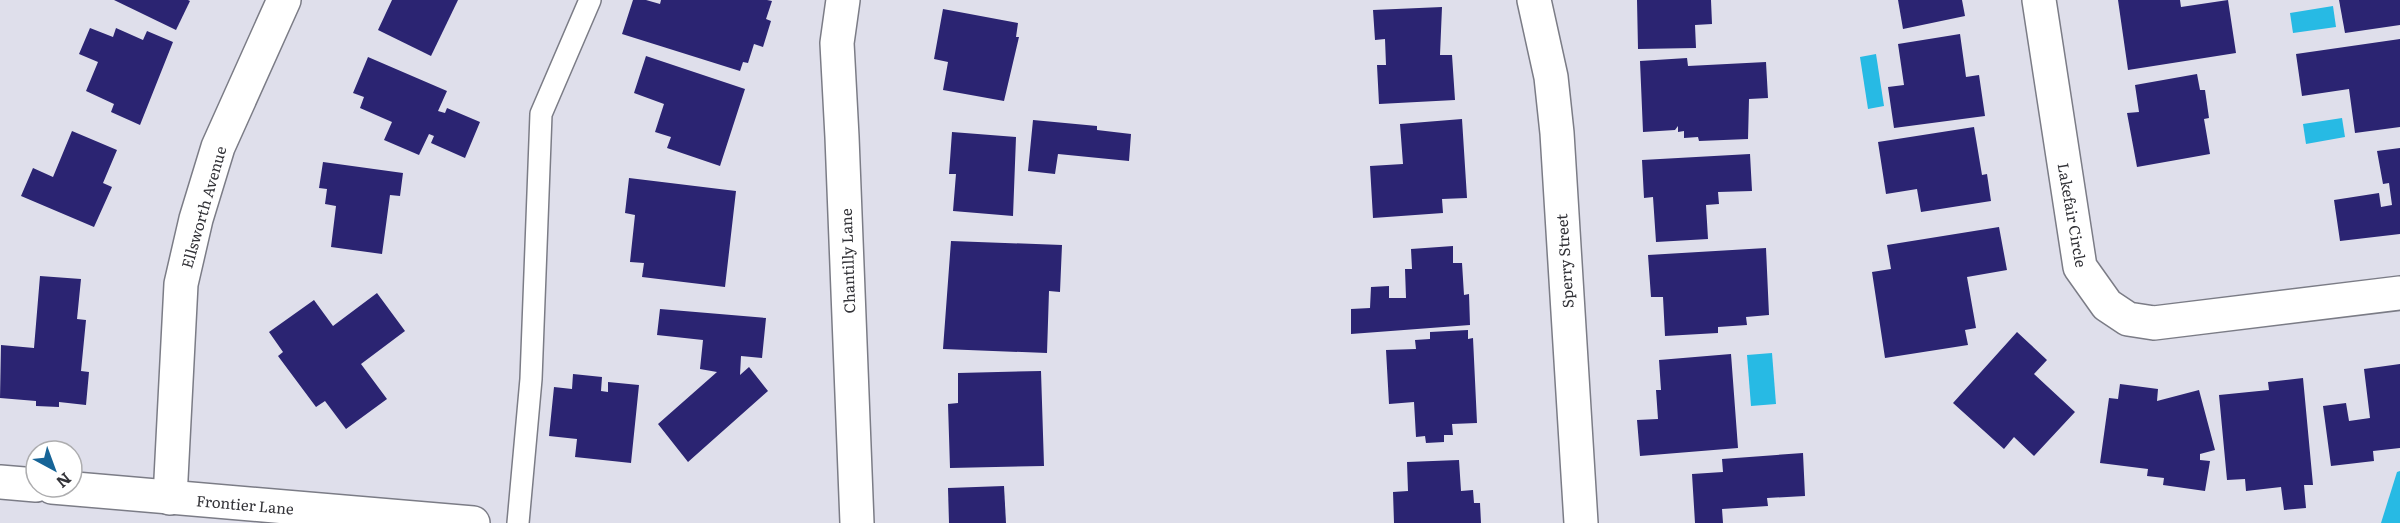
<svg xmlns="http://www.w3.org/2000/svg" width="2400" height="523" font-family="Literata,serif">
	<style>
		.water { fill: #27bae4 }
		.building { fill: #2b2472 }
		.lines { fill: none; stroke-linecap: round; stroke-linejoin: round }
		.lane-casing { stroke: #7b7c86; stroke-width: 24 }
		.street-casing { stroke: #7b7c86; stroke-width: 36 }
		.lane { stroke: #fff; stroke-width: 21 }
		.street { stroke: #fff; stroke-width: 33 }
		.labels { text-anchor: middle; dominant-baseline: central; stroke-width: 6; stroke-linejoin: round; paint-order: stroke }
		.street-label { font-size: 15px; fill: #333338; stroke: #fff }
	</style>
	<rect width="100%" height="100%" fill="#dfdfeb"/>
	<g class="water">
		<path d="M2333 6 2336 27 2293 33 2290 13Z"/>
		<path d="M1876 54 1884 106 1868 109 1860 57Z"/>
		<path d="M2342 118 2345 137 2306 144 2303 124Z"/>
		<path d="M1772 353 1776 404 1751 406 1747 355Z"/>
		<path d="M2400 471V523H2381L2397 472Z"/>
	</g>
	<g class="building">
		<path d="M114 0H188L190 1 176 30Z"/>
		<path d="M392 0H458L431 56 378 30Z"/>
		<path d="M633 0H646L660 4 661 0H767L772 1 766 19 771 21 763 47 754 44 748 63 743 62 740 71 622 34Z"/>
		<path d="M1637 0H1711L1712 24 1695 25 1696 48 1638 49Z"/>
		<path d="M1898 0H1962L1965 16 1903 29Z"/>
		<path d="M2118 0H2180L2181 7 2228 0 2236 53 2128 70Z"/>
		<path d="M2339 0H2400V25L2345 33Z"/>
		<path d="M1442 7 1440 55H1452L1455 100 1379 104 1377 65H1386L1385 39 1375 40 1373 10Z"/>
		<path d="M943 9 1018 23 1016 37H1019L1004 101 943 90 948 62 934 59Z"/>
		<path d="M90 28 113 37 116 28 143 40 147 31 173 42 140 125 111 112 114 104 86 91 98 62 79 54Z"/>
		<path d="M1960 34 1966 77 1979 75 1985 116 1894 128 1888 87 1904 85 1898 44Z"/>
		<path d="M2400 39V127L2355 133 2349 89 2302 96 2296 54Z"/>
		<path d="M646 56 745 89 720 166 667 148 671 137 655 132 664 104 634 93Z"/>
		<path d="M368 57 447 91 438 111 445 113 447 108 480 122 465 158 431 143 434 136 429 134 419 155 384 140 392 122 360 108 364 97 353 93Z"/>
		<path d="M1687 58 1688 66 1766 62 1768 98 1749 99 1748 139 1699 141 1698 137 1684 138V131L1678 132V126L1675 130 1643 132 1640 61Z"/>
		<path d="M2197 74 2200 90H2205L2209 118 2204 119 2210 154 2137 167 2127 113 2139 112 2135 85Z"/>
		<path d="M1462 119 1467 198 1442 199 1443 213 1373 218 1370 166 1403 164 1400 124Z"/>
		<path d="M1033 120 1097 126V130L1131 134 1129 161 1058 154 1055 174 1028 171Z"/>
		<path d="M1974 127 1982 175 1987 174 1991 201 1921 212 1917 189 1886 194 1878 142Z"/>
		<path d="M72 131 117 150 103 183 112 187 94 227 21 196 33 168 53 177Z"/>
		<path d="M952 132 1016 137 1013 216 953 211 956 174H949Z"/>
		<path d="M2400 148V234L2340 241 2334 200 2379 193 2381 207 2392 205 2389 183 2383 184 2377 151Z"/>
		<path d="M1750 154 1752 191 1718 192 1719 204 1706 205 1708 239 1656 242 1653 197 1644 198 1642 160Z"/>
		<path d="M323 162 403 173 400 196 390 195 382 254 331 247 336 206 325 204 327 189 319 188Z"/>
		<path d="M629 178 736 191 725 287 642 277 644 263 630 262 635 215 625 213Z"/>
		<path d="M1999 227 2007 270 1967 277 1976 328 1965 330 1968 345 1885 358 1872 272 1891 269 1887 245Z"/>
		<path d="M951 241 1062 245 1060 292 1049 291 1047 353 943 349Z"/>
		<path d="M1453 246V263H1462L1464 295 1469 294 1470 325 1351 334V309L1370 308 1371 287 1389 286V298H1406L1405 269H1412L1411 249Z"/>
		<path d="M1766 248 1769 315 1746 317 1747 325 1718 327V333L1665 336 1663 297H1651L1648 255Z"/>
		<path d="M40 276 81 279 77 319 86 320 81 371 89 372 86 405 59 402V407L36 406V401L0 398 1 345 34 348Z"/>
		<path d="M377 293 405 331 361 364 387 399 346 429 325 401 316 407 278 356 283 352 269 332 314 300 333 326Z"/>
		<path d="M660 309 766 318 762 358 741 356 740 375 749 367 768 391 688 462 658 424 717 372 700 369 703 340 657 335Z"/>
		<path d="M1468 330V339L1473 338 1477 423 1452 424 1453 435H1444V442L1426 443 1425 436 1416 437 1414 402 1389 404 1386 350 1416 349 1415 340 1430 339V332Z"/>
		<path d="M2017 332 2047 360 2034 374 2075 412 2034 456 2014 437 2004 449 1953 403Z"/>
		<path d="M1731 354 1738 448 1640 456 1637 420 1658 419 1656 390H1661L1659 360Z"/>
		<path d="M2400 364V448L2373 451 2374 461 2331 466 2323 406 2346 403 2349 421 2370 418 2364 369Z"/>
		<path d="M1041 371 1044 466 950 468 948 404 958 403V373Z"/>
		<path d="M573 374 602 377 601 391 608 392V382L639 385 631 463 575 457 577 439 549 436 554 387 572 389Z"/>
		<path d="M2303 378 2313 485H2304L2306 508 2284 510 2281 487 2246 491 2245 479 2227 480 2219 395 2269 390 2268 382Z"/>
		<path d="M2120 384 2158 389 2157 401 2199 390 2215 450 2200 454V460L2210 461 2205 491 2163 485 2164 478 2147 476 2148 469 2100 463 2109 398 2118 399Z"/>
		<path d="M1803 453 1805 496 1767 498 1768 506 1722 509 1723 523H1695L1692 474 1723 472 1722 459Z"/>
		<path d="M1459 460 1461 491 1473 490 1474 503H1480L1481 523H1394L1393 492 1408 491 1407 462Z"/>
		<path d="M1004 486 1006 523H949L948 488Z"/>
	</g>
	<g class="lines">
		<defs>
			<path id="lane" d="M518 523 531 379 541 114 590 0"/>
			<g id="street">
				<path d="M843 0 837 43 842 137 857 523"/>
				<path d="M1534 0 1551 77 1557 133 1581 523"/>
				<path d="M2039 0 2080 267 2107 305 2128 319 2154 323 2400 293"/>
				<path d="M0 482 36 485"/>
				<path d="M52 487 473 523"/>
				<path d="M170 498 181 284 196 219 218 147 284 0"/>
			</g>
		</defs>
		<use href="#lane" class="lane-casing"/>
		<use href="#street" class="street-casing"/>
		<use href="#lane" class="lane"/>
		<use href="#street" class="street"/>
	</g>
	<g class="labels">
		<g class="street-label">
			<text transform="translate(203 207) rotate(-74)">Ellsworth Avenue</text>
			<text transform="translate(2073 215) rotate(80)">Lakefair Circle</text>
			<text transform="translate(847 261) rotate(-92)">Chantilly Lane</text>
			<text transform="translate(1564 261) rotate(-94)">Sperry Street</text>
			<text transform="translate(245 504) rotate(5)">Frontier Lane</text>
		</g>
	</g>
	<g transform="translate(54 469) rotate(139)"><circle r="28" fill="#ffffff" stroke="#adadaf" stroke-width="1.5"/>
	<path d="M0-4.5L10 22L0 15L-10 22Z" fill="#166497"/>
	<text y="-9" font-size="16" font-weight="bold" text-anchor="middle" fill="#333338">N</text>
	</g>
</svg>
